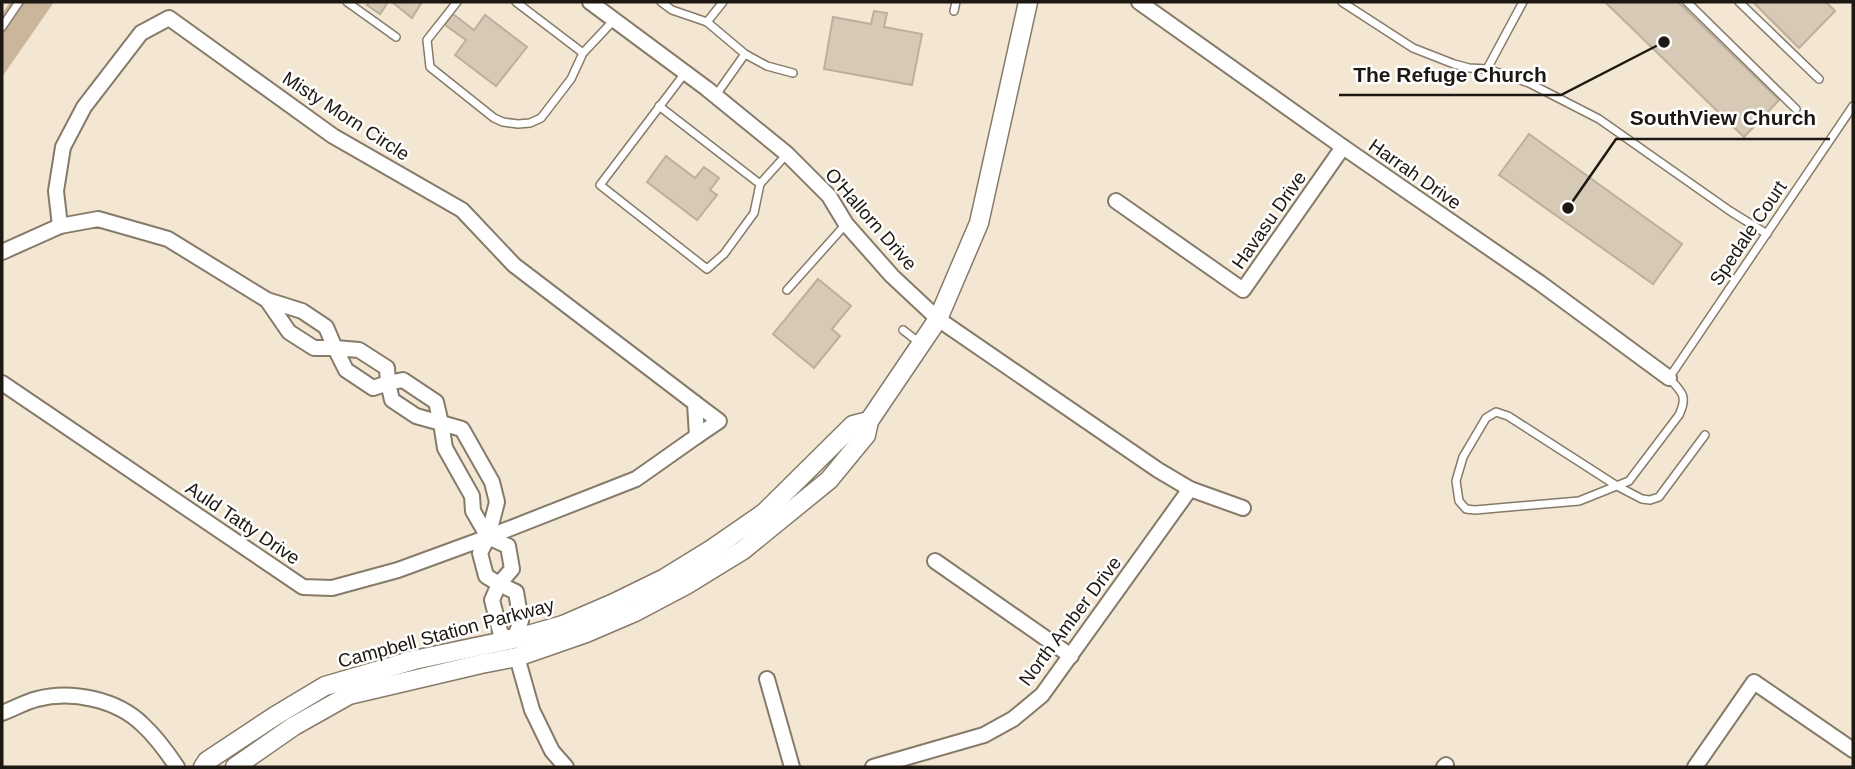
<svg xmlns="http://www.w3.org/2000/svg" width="1855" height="769" font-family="Arial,sans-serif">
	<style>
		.green { fill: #cab69a }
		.building { fill: #d6cab7; stroke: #bcaf9d; stroke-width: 2 }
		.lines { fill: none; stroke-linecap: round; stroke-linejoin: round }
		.service-casing { stroke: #867a69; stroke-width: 10 }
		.minor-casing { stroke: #867a69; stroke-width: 18 }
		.tertiary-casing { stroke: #867a69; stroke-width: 21 }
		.service { stroke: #fff; stroke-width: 7 }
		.minor { stroke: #fff; stroke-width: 14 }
		.tertiary { stroke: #fff; stroke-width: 18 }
		.labels { text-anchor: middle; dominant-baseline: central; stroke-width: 5; stroke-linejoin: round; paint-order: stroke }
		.street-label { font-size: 19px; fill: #1d1811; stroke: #fff }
		.leader { fill: none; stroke: #1d1811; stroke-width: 2.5 }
		.callout-dot { fill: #1d1811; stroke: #fff; stroke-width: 2.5 }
		.callout-label { font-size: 21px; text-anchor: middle; font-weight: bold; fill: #1d1811; stroke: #fff; stroke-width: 5; stroke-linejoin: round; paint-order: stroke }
	</style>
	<rect width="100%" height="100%" fill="#f3e6d3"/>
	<path class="green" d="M10 2H54L2 77V14Z"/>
	<g class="building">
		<path d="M369 2H388L380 14 367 5Z"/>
		<path d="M392 2H422L412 18Z"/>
		<path d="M1605 2H1678L1779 100 1744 137Z"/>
		<path d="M1753 2H1826L1835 11 1799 48Z"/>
		<path d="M874 11 887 13 884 27 922 34 912 85 824 69 833 17 871 24Z"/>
		<path d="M453 14 474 30 485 15 527 47 496 86 455 55 466 40 445 25Z"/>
		<path d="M1529 134 1682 244 1653 284 1499 175Z"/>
		<path d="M666 156 695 178 704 167 719 178 710 190 717 195 697 220 647 182Z"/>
		<path d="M818 279 851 306 832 329 840 336 814 368 773 334Z"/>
	</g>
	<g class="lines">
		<defs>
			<g id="service">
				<path d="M347 2 396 37"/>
				<path d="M457 2 427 40 430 67 494 118 503 122 518 124 530 123 541 118 571 79 583 53 614 20"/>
				<path d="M516 2 583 53"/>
				<path d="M661 2 672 10 707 22 745 54"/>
				<path d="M1342 2 1413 48 1454 64 1469 68 1487 69 1529 83 1599 119 1730 211 1767 234"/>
				<path d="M1687 2 1796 109"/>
				<path d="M1739 2 1819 79"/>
				<path d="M954 11 956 2"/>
				<path d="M707 22 723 2"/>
				<path d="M2 27 19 2"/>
				<path d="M1487 69 1523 2"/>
				<path d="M685 73 600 185 707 269 724 254 754 213 760 184 787 154"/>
				<path d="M716 95 745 54 767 66 793 73"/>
				<path d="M659 106 760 184"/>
				<path d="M787 290 846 224"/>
				<path d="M903 330 921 344"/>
				<path d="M1705 435 1659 497 1650 500 1642 499 1617 486 1508 416 1496 412 1486 418 1463 457 1456 481 1459 501 1466 509 1475 510 1579 501 1629 481 1679 415C1688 396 1682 392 1669 378L1853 106"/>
			</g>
			<g id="minor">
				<path d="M590 2 706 88 787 154 829 196 846 224 892 276 938 319 1158 470 1190 489 1243 508"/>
				<path d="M1139 2 1343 147 1540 283 1669 378"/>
				<path d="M1116 201 1243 290 1343 147"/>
				<path d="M2 252 60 226 98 219 168 239 267 300 302 311 326 327 335 348 359 350 387 368 388 383 403 380 436 402 441 423 462 429 492 482 497 502 488 537 508 546 512 569 499 584 516 592 521 621 514 639 501 635 492 600 499 584 486 576 480 553 488 537 473 511 472 496 445 448 441 423 416 416 392 400 388 383 373 388 346 370 335 348H314L289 332 267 300"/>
				<path d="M2 383 303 587 332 588 398 570 488 537 636 479 697 436 695 403 514 265 462 210 333 136 169 18 141 33 84 107 63 147 56 191 60 226"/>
				<path d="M695 403 719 421 697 436"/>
				<path d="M935 561 1071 656"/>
				<path d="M517 657 532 710 552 751 566 767"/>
				<path d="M767 679 792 767"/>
				<path d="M2 713C13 709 25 702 37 699 71 690 117 699 143 725 156 737 167 752 177 767"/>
				<path d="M873 767 984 735 1013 719 1042 695 1190 489"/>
				<path d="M1444 767 1446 765"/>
				<path d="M1695 767 1754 682 1853 750"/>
			</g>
			<g id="tertiary">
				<path d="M203 767 207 761 275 716 325 686 414 660 514 639 563 625 614 603 665 578 712 549 764 513 853 425 869 421"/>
				<path d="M235 767 294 726 349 695 481 664 517 657 586 633 635 612 686 585 743 550 829 480 866 435 869 421 938 319 979 223 1028 2"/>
			</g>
		</defs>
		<use href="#service" class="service-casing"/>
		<use href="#minor" class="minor-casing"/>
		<use href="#tertiary" class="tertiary-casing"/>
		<use href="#service" class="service"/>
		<use href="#minor" class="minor"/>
		<use href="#tertiary" class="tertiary"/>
	</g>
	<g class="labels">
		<g class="street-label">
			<text transform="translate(346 116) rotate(33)">Misty Morn Circle</text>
			<text transform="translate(1415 174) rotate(35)">Harrah Drive</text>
			<text transform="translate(871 219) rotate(49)">O'Hallorn Drive</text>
			<text transform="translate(1269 220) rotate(-55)">Havasu Drive</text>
			<text transform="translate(1748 233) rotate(-56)">Spedale Court</text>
			<text transform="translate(243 523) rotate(34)">Auld Tatty Drive</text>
			<text transform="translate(1070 621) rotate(-53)">North Amber Drive</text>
			<text transform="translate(446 633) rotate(-15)">Campbell Station Parkway</text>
		</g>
	</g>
	<path class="leader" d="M1664 42L1561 95H1339M1568 208L1616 139H1830"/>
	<g class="callout-dot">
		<circle cx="1664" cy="42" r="7"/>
		<circle cx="1568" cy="208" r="7"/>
	</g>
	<g class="callout-label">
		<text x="1450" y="82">The Refuge Church</text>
		<text x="1723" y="125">SouthView Church</text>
	</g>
	<rect width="1855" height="769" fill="none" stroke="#1d1811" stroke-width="7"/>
</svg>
